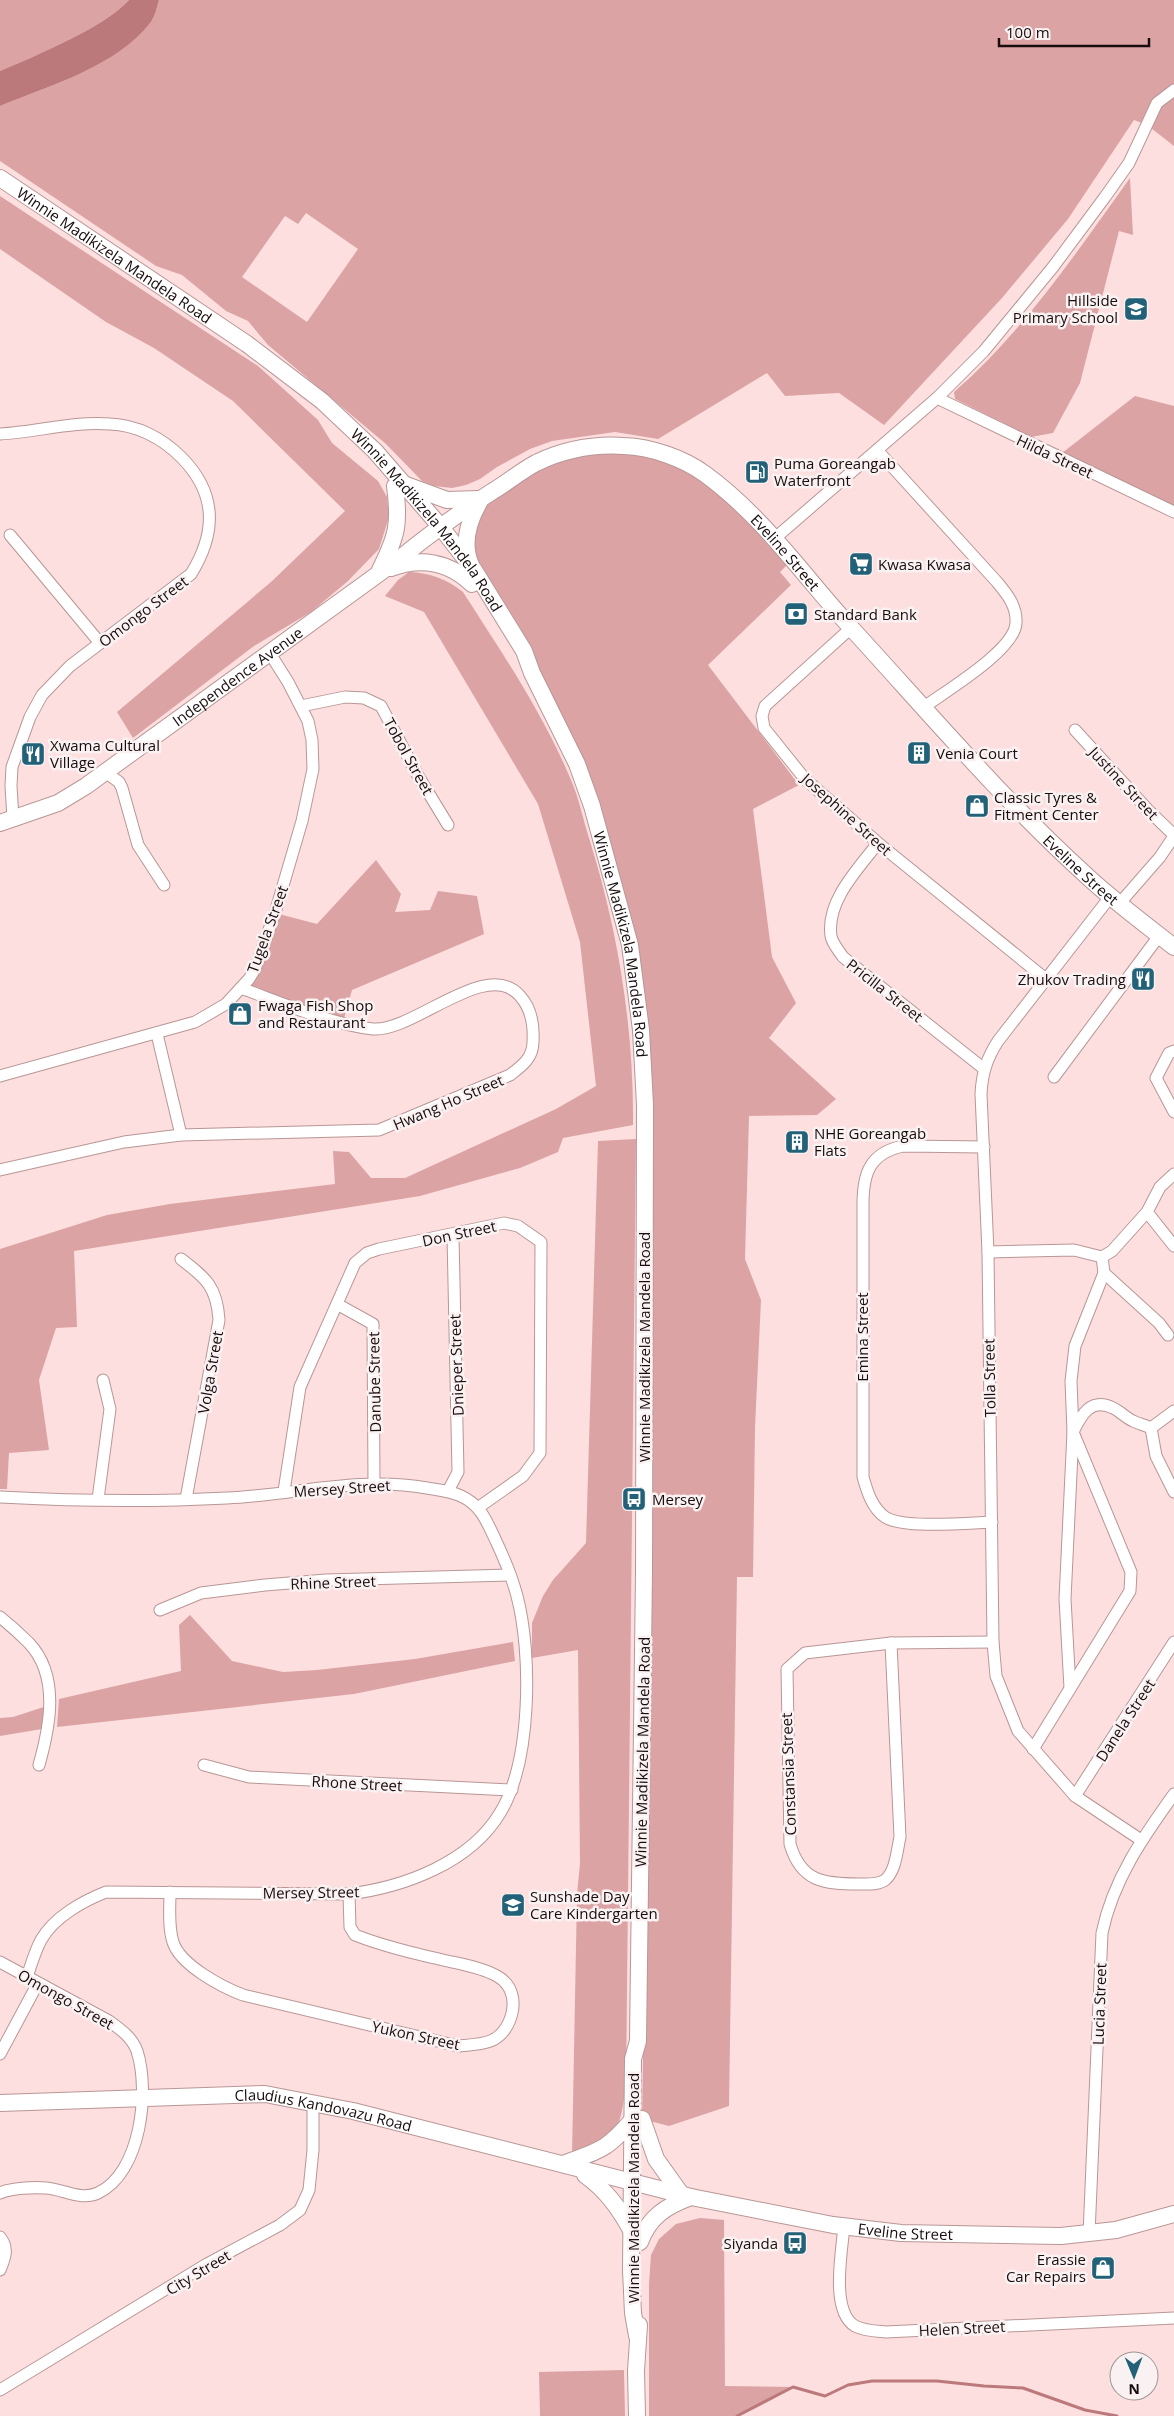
<svg xmlns="http://www.w3.org/2000/svg" width="1174" height="2416" font-family="'Open Sans',sans-serif">
	<style>
		.green { fill: #dca3a5; fill-rule: evenodd }
		.water { fill: #bc797b }
		.lines { fill: none; stroke-linecap: round; stroke-linejoin: round }
		.stream { stroke: #bc797b; stroke-width: 3 }
		.street-casing { stroke: #b99696; stroke-width: 13 }
		.secondary-casing { stroke: #b99696; stroke-width: 18 }
		.street { stroke: #fff; stroke-width: 11 }
		.secondary { stroke: #fff; stroke-width: 16 }
		.labels { text-anchor: middle; dominant-baseline: central; stroke-width: 5; stroke-linejoin: round; paint-order: stroke }
		.street-label { font-size: 15px; fill: #180c0d; stroke: #faf2f2 }
		.poi-label { font-size: 15px; fill: #180c0d; stroke: #faf2f2; text-anchor: start }
	</style>
	<rect width="100%" height="100%" fill="#fddfdf"/>
	<g class="green">
		<path d="M0 0H129C105 27 35 56 0 71Z"/>
		<path d="M159 0H1174V146L1147 125 1134 120 1068 219 1002 298 884 425 839 393 785 396 767 373 658 439 615 432 552 441 530 449 497 467 480 479 466 485 452 488 434 486 422 481 386 444 268 345 248 321 226 311 182 275 156 266 0 161V106C51 85 116 67 151 22 155 16 157 7 159 0ZM306 213 358 249 307 322 242 277 285 216 298 224Z"/>
		<path d="M1130 178 1133 235 1119 231 1080 383 1053 433 1031 437 955 399 954 392C1024 331 1076 253 1130 178Z"/>
		<path d="M0 196 258 366 318 420 332 443 378 481 387 497 389 517 379 549 348 581 311 612 254 646 133 738 117 712 271 582 345 511 233 401 154 348 106 322 0 249Z"/>
		<path d="M1135 396 1174 406V512L1057 457Z"/>
		<path d="M626 446 702 472 792 560 780 572 791 585 708 665 799 785 753 809 772 957 796 1003 769 1038 836 1099 817 1115 749 1116 745 1259 761 1300 755 1427 753 1577H737L729 2106 669 2126 642 2119 643 2057 638 2041 641 1030 592 806 467 549 471 517 536 463Z"/>
		<path d="M409 572C430 573 447 579 463 592 502 653 543 713 571 780 579 798 583 819 589 838 618 930 634 1028 633 1125L563 1138 558 1152 520 1168 420 1196 74 1251 77 1327 56 1328 39 1380 49 1450 9 1453 7 1489H0V1249L107 1215 170 1204 335 1184 333 1151 349 1152 371 1178H405L556 1109 596 1086 580 942 538 804 424 612 385 596 398 580Z"/>
		<path d="M376 860 401 894 395 912 430 910 438 891 477 896 484 934 352 990 343 1022 241 988 275 913 317 924Z"/>
		<path d="M636 1139 626 2085C619 2136 618 2135 572 2156L577 1895 580 1863 578 1650 532 1658V1623L543 1596 553 1580 586 1543 598 1141Z"/>
		<path d="M190 1615 232 1661 283 1672 317 1670 415 1659 513 1642 515 1661 354 1694 57 1727 59 1699 181 1671 179 1625Z"/>
		<path d="M50 1705 48 1728 0 1736V1718L13 1717Z"/>
		<path d="M700 2218 724 2220 725 2386 793 2387 737 2416H649V2284L651 2255 659 2239 676 2224Z"/>
		<path d="M624 2370 625 2416H540L539 2372Z"/>
	</g>
	<path class="water" d="M129 0H159C157 7 155 16 151 22 116 67 51 85 0 106V71C35 56 105 27 129 0Z"/>
	<g class="lines">
		<path class="stream" d="M737 2416 793 2387 825 2396 848 2385 872 2381H937L984 2386 1023 2388 1085 2410 1117 2416"/>
		<defs>
			<g id="street">
				<path d="M937 398 1174 512"/>
				<path d="M0 434C36 432 74 421 110 424 137 425 162 438 181 457 217 493 217 532 191 574L70 666 42 695 30 717 12 767 11 786 13 819"/>
				<path d="M877 450 997 582C1007 594 1017 606 1016 623 1015 650 946 691 924 707"/>
				<path d="M10 535 100 643"/>
				<path d="M774 539 937 398 984 351 1053 267 1105 197 1129 163 1157 103 1174 90"/>
				<path d="M851 628 765 706 762 716 764 728 805 779 878 843 1047 980"/>
				<path d="M301 706 345 697 364 698 381 706 417 774 448 825"/>
				<path d="M1075 730 1148 810 1174 835"/>
				<path d="M105 772 119 782 122 788 138 845 164 885"/>
				<path d="M878 843C858 869 826 901 831 936 832 943 839 951 843 957L983 1068"/>
				<path d="M1110 897 998 1041C987 1058 982 1073 981 1094L988 1252 993 1642 996 1676 1018 1731 1075 1796 1141 1840"/>
				<path d="M1119 904 1160 857 1174 836"/>
				<path d="M157 1034 181 1135"/>
				<path d="M1174 1051 1169 1053 1156 1078 1174 1112"/>
				<path d="M0 1076 195 1022 226 1004 249 979 255 969 275 913 302 821 313 769 312 740 308 721 288 682 269 652"/>
				<path d="M1054 1077 1159 936"/>
				<path d="M984 1147 903 1146C870 1153 863 1173 863 1204V1477C867 1491 872 1508 885 1517 903 1529 968 1523 992 1522"/>
				<path d="M0 1170 124 1142 181 1135 379 1130 510 1075C522 1066 533 1058 533 1042 534 1026 531 1008 520 996 487 957 414 1032 373 1029 333 1025 279 1002 241 988"/>
				<path d="M1147 1212 1174 1246"/>
				<path d="M988 1252 1074 1250 1102 1257 1112 1251 1147 1212 1160 1187 1174 1174"/>
				<path d="M181 1259C206 1278 217 1287 219 1320L186 1499"/>
				<path d="M1104 1273 1159 1323 1168 1335"/>
				<path d="M337 1304 373 1324 374 1482"/>
				<path d="M1174 1411 1151 1428 1156 1456 1174 1492"/>
				<path d="M284 1491 300 1387 355 1263 367 1253 379 1249 504 1223 518 1226 541 1242 540 1453 523 1476 479 1507"/>
				<path d="M448 1491 458 1472 453 1235"/>
				<path d="M0 1497C75 1501 152 1502 227 1498 296 1495 357 1476 427 1488 439 1490 450 1491 461 1496 481 1505 487 1522 496 1541 504 1558 512 1577 517 1596 532 1653 532 1761 500 1813 470 1863 404 1887 349 1894L106 1892C83 1901 54 1917 41 1940 35 1951 31 1965 27 1977"/>
				<path d="M98 1499 110 1409 103 1380"/>
				<path d="M160 1610 201 1593 265 1585 326 1580 510 1575"/>
				<path d="M0 1617C10 1625 20 1634 29 1643 60 1676 50 1726 39 1765"/>
				<path d="M891 1643 900 1837C897 1850 896 1871 885 1880 878 1885 867 1884 859 1884 824 1884 801 1882 790 1844L787 1669 805 1653Z"/>
				<path d="M891 1643 993 1642"/>
				<path d="M1070 1688 1065 1599 1073 1432 1071 1381 1075 1346 1104 1273 1102 1257"/>
				<path d="M1033 1749 1130 1591 1131 1572 1073 1432C1081 1415 1091 1397 1113 1408 1120 1411 1126 1418 1133 1421 1139 1424 1145 1425 1151 1428"/>
				<path d="M204 1765 249 1777 512 1790"/>
				<path d="M1075 1796 1174 1642"/>
				<path d="M170 1892C170 1908 168 1927 173 1942 180 1965 222 1987 243 1995L458 2046C480 2044 499 2045 509 2022 516 2006 515 1986 497 1976 481 1967 460 1964 443 1960 413 1953 383 1946 355 1935L350 1927 349 1894"/>
				<path d="M0 1962 109 2021C120 2029 132 2037 137 2051 150 2091 141 2173 98 2193 80 2201 63 2189 46 2188 33 2187 11 2188 0 2193"/>
				<path d="M0 2054 38 1983"/>
				<path d="M844 2226C842 2251 830 2311 855 2326 865 2331 875 2331 886 2332L1174 2318"/>
				<path d="M1089 2234 1102 1933C1113 1880 1143 1837 1174 1794"/>
				<path d="M0 2237C9 2248 5 2258 0 2270"/>
				<path d="M0 2390 207 2264 280 2225 300 2210 309 2190 313 2150V2102"/>
			</g>
			<g id="secondary">
				<path id="s1" d="M0 178 247 344 322 401 375 451 440 526 474 570 524 651 532 673 577 764 592 806 630 945 641 1030 645 1105 644 1573 638 2041 633 2059 631 2270 633 2313 637 2336"/>
				<path d="M406 485 447 500 479 499"/>
				<path d="M471 565C461 543 469 520 480 501"/>
				<path d="M391 568C421 557 449 562 472 584"/>
				<path d="M380 570C397 536 400 524 395 486"/>
				<path id="s2" d="M0 823 58 803 86 786 403 556C432 532 462 511 493 491 508 482 521 471 536 463 563 450 594 444 624 446 651 447 683 458 705 474 764 517 805 578 854 631 930 714 1004 801 1088 877 1115 902 1145 924 1174 947"/>
				<path id="s3" d="M0 2103 265 2094 353 2111 691 2197 833 2225 901 2233 1061 2236 1116 2230 1174 2214"/>
				<path d="M642 2119 656 2159 681 2194"/>
				<path d="M563 2164C601 2150 607 2150 634 2118"/>
				<path d="M585 2175C606 2190 619 2208 631 2230"/>
				<path d="M640 2242C649 2217 666 2206 691 2197"/>
				<path d="M637 2416 636 2371 639 2325"/>
			</g>
		</defs>
		<use href="#street" class="street-casing"/>
		<use href="#secondary" class="secondary-casing"/>
		<use href="#street" class="street"/>
		<use href="#secondary" class="secondary"/>
	</g>
	<defs>
		<symbol id="school-square" viewBox="-11 -11 22 22"><rect x="-9" y="-9" width="18" height="18" rx="4" fill="#226177" stroke="#faf2f2"/><path d="M0-5L7-2L0 1L-7-2ZM-4 1L0 2.5L4 1V4Q0 6-4 4Z" fill="#fff"/></symbol>
		<symbol id="fuel-square" viewBox="-11 -11 22 22"><rect x="-9" y="-9" width="18" height="18" rx="4" fill="#226177" stroke="#faf2f2"/><path d="M-5.5-6h7V0h2V4h1.3V-2.5L3-4.5l.8-.8L6-3V5H2.5V1h-1V6h-7ZM-4.2-4.7v3.2H.2V-4.7Z" fill="#fff"/></symbol>
		<symbol id="supermarket-square" viewBox="-11 -11 22 22"><rect x="-9" y="-9" width="18" height="18" rx="4" fill="#226177" stroke="#faf2f2"/><path d="M-6-5.5h2.5l.6 2H6L4.5 2H-2.5L-4.4-4H-6ZM-1.5 3.2a1.3 1.3 0 1 0 .1 0ZM3 3.2a1.3 1.3 0 1 0 .1 0Z" fill="#fff"/></symbol>
		<symbol id="bank-square" viewBox="-11 -11 22 22"><rect x="-9" y="-9" width="18" height="18" rx="4" fill="#226177" stroke="#faf2f2"/><path d="M-6-4H6V4H-6ZM0-2.3a2.3 2.3 0 1 0 0 4.6a2.3 2.3 0 1 0 0-4.6Z" fill="#fff"/></symbol>
		<symbol id="building-square" viewBox="-11 -11 22 22"><rect x="-9" y="-9" width="18" height="18" rx="4" fill="#226177" stroke="#faf2f2"/><path d="M-4-6H4V6H1V3H-1V6H-4ZM-2.5-4.3h1.7v1.8h-1.7ZM.8-4.3h1.7v1.8H.8ZM-2.5-1h1.7V.8h-1.7ZM.8-1h1.7V.8H.8Z" fill="#fff"/></symbol>
		<symbol id="restaurant-square" viewBox="-11 -11 22 22"><rect x="-9" y="-9" width="18" height="18" rx="4" fill="#226177" stroke="#faf2f2"/><path d="M-5-6h1v4h1v-4h1v4h1v-4h1v5L-1.5 .5V6h-2V.5L-5-1ZM5-6V6H3V1.5H1.5Q1.5-4 5-6Z" fill="#fff"/></symbol>
		<symbol id="shop-square" viewBox="-11 -11 22 22"><rect x="-9" y="-9" width="18" height="18" rx="4" fill="#226177" stroke="#faf2f2"/><path d="M-5-2.5h2.3a2.7 3.5 0 0 1 5.4 0H5L5.5 6h-11ZM-1.5-2.5h3a1.5 2.3 0 0 0-3 0Z" fill="#fff"/></symbol>
		<symbol id="bus-square" viewBox="-11 -11 22 22"><rect x="-9" y="-9" width="18" height="18" rx="4" fill="#226177" stroke="#faf2f2"/><path d="M-5-6H5V4H4V6H2V4H-2V6H-4V4H-5ZM-3.5-4V0h7V-4ZM-3.5 1.2v1.5H-2V1.2ZM2 1.2v1.5H3.5V1.2Z" fill="#fff"/></symbol>
	</defs>
	<g fill-rule="evenodd">
		<use href="#school-square" x="1122" y="295" width="28" height="28"/>
		<use href="#fuel-square" x="743" y="458" width="28" height="28"/>
		<use href="#supermarket-square" x="847" y="550" width="28" height="28"/>
		<use href="#bank-square" x="782" y="600" width="28" height="28"/>
		<use href="#building-square" x="905" y="739" width="28" height="28"/>
		<use href="#restaurant-square" x="19" y="740" width="28" height="28"/>
		<use href="#shop-square" x="963" y="792" width="28" height="28"/>
		<use href="#restaurant-square" x="1129" y="965" width="28" height="28"/>
		<use href="#shop-square" x="226" y="1000" width="28" height="28"/>
		<use href="#building-square" x="783" y="1128" width="28" height="28"/>
		<use href="#bus-square" x="620" y="1485" width="28" height="28"/>
		<use href="#school-square" x="499" y="1891" width="28" height="28"/>
		<use href="#bus-square" x="781" y="2229" width="28" height="28"/>
		<use href="#shop-square" x="1089" y="2254" width="28" height="28"/>
	</g>
	<g class="labels">
		<g class="street-label">
			<text stroke="none"><textPath href="#s1" startOffset="138">Winnie Madikizela Mandela Road</textPath></text>
			<text transform="translate(1055 456) rotate(25)">Hilda Street</text>
			<text stroke="none"><textPath href="#s1" startOffset="551">Winnie Madikizela Mandela Road</textPath></text>
			<text stroke="none"><textPath href="#s2" startOffset="938">Eveline Street</textPath></text>
			<text transform="translate(143 611) rotate(-37)">Omongo Street</text>
			<text stroke="none"><textPath href="#s2" startOffset="281">Independence Avenue</textPath></text>
			<text transform="translate(409 756) rotate(61)">Tobol Street</text>
			<text transform="translate(1124 783) rotate(47)">Justine Street</text>
			<text transform="translate(847 814) rotate(42)">Josephine Street</text>
			<text stroke="none"><textPath href="#s2" startOffset="1372">Eveline Street</textPath></text>
			<text transform="translate(267 929) rotate(-70)">Tugela Street</text>
			<text stroke="none"><textPath href="#s1" startOffset="1026">Winnie Madikizela Mandela Road</textPath></text>
			<text transform="translate(885 990) rotate(38)">Pricilla Street</text>
			<text transform="translate(448 1102) rotate(-23)">Hwang Ho Street</text>
			<text transform="translate(459 1233) rotate(-12)">Don Street</text>
			<text transform="translate(862 1337) rotate(-90)">Emina Street</text>
			<text transform="translate(644 1347) rotate(-90)">Winnie Madikizela Mandela Road</text>
			<text transform="translate(456 1365) rotate(-92)">Dnieper Street</text>
			<text transform="translate(210 1372) rotate(-80)">Volga Street</text>
			<text transform="translate(989 1378) rotate(-91)">Tolla Street</text>
			<text transform="translate(374 1382) rotate(-91)">Danube Street</text>
			<text transform="translate(342 1488) rotate(-4)">Mersey Street</text>
			<text transform="translate(333 1582) rotate(-2)">Rhine Street</text>
			<text transform="translate(1125 1720) rotate(-57)">Danela Street</text>
			<text transform="translate(642 1752) rotate(-89)">Winnie Madikizela Mandela Road</text>
			<text transform="translate(788 1774) rotate(-92)">Constansia Street</text>
			<text transform="translate(357 1783) rotate(3)">Rhone Street</text>
			<text transform="translate(311 1892) rotate(-1)">Mersey Street</text>
			<text transform="translate(66 1999) rotate(29)">Omongo Street</text>
			<text transform="translate(1099 2004) rotate(-88)">Lucia Street</text>
			<text transform="translate(416 2035) rotate(12)">Yukon Street</text>
			<text stroke="none"><textPath href="#s3" startOffset="325">Claudius Kandovazu Road</textPath></text>
			<text transform="translate(633 2188) rotate(-90)">Winnie Madikizela Mandela Road</text>
			<text stroke="none"><textPath href="#s3" startOffset="921">Eveline Street</textPath></text>
			<text transform="translate(198 2272) rotate(-31)">City Street</text>
			<text transform="translate(962 2328) rotate(-3)">Helen Street</text>
		</g>
		<g class="poi-label">
			<text x="1118" y="300" text-anchor="end">Hillside<tspan x="1118" dy="17">Primary School</tspan></text>
			<text x="774" y="463">Puma Goreangab<tspan x="774" dy="17">Waterfront</tspan></text>
			<text x="878" y="564">Kwasa Kwasa</text>
			<text x="814" y="614">Standard Bank</text>
			<text x="50" y="745">Xwama Cultural<tspan x="50" dy="17">Village</tspan></text>
			<text x="936" y="753">Venia Court</text>
			<text x="994" y="797">Classic Tyres &amp;<tspan x="994" dy="17">Fitment Center</tspan></text>
			<text x="1126" y="979" text-anchor="end">Zhukov Trading</text>
			<text x="258" y="1005">Fwaga Fish Shop<tspan x="258" dy="17">and Restaurant</tspan></text>
			<text x="814" y="1133">NHE Goreangab<tspan x="814" dy="17">Flats</tspan></text>
			<text x="652" y="1499">Mersey</text>
			<text x="530" y="1896">Sunshade Day<tspan x="530" dy="17">Care Kindergarten</tspan></text>
			<text x="778" y="2243" text-anchor="end">Siyanda</text>
			<text x="1086" y="2259" text-anchor="end">Erassie<tspan x="1086" dy="17">Car Repairs</tspan></text>
		</g>
	</g>
	<g transform="translate(1134 2376) rotate(179)"><circle r="24" fill="#faf2f2" stroke="#a09696"/>
	<path d="M0-4L9 19L0 12L-9 19Z" fill="#226177"/>
	<text y="-8" font-size="14" font-weight="bold" text-anchor="middle" fill="#180c0d">N</text>
	</g>
	<path d="M999 38v8h150v-8" fill="none" stroke="#180c0d" stroke-width="2.5"/>
	<text x="1006" y="38" font-size="15" fill="#180c0d" stroke="#faf2f2" stroke-width="4" paint-order="stroke">100 m</text>
</svg>
